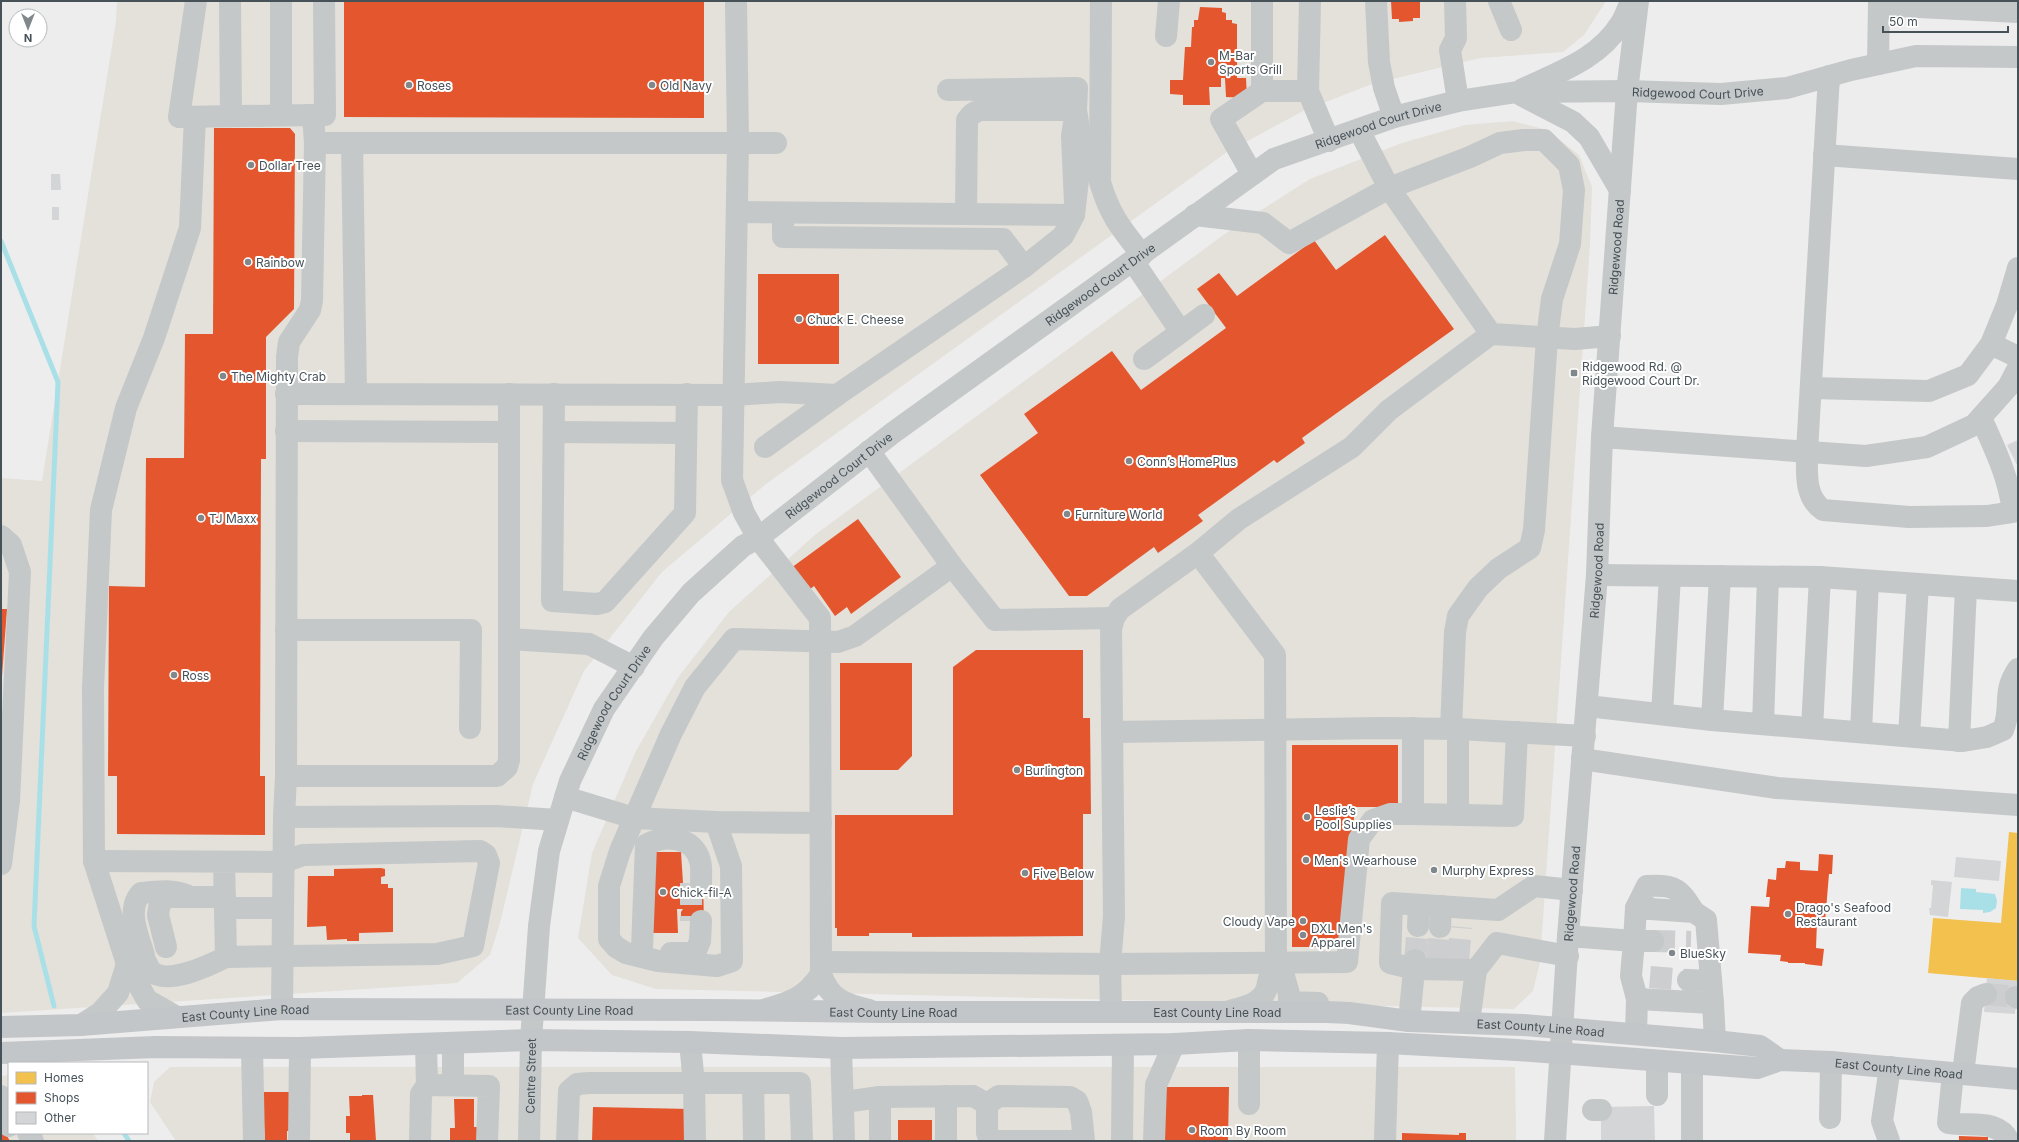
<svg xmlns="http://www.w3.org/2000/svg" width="2019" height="1142" font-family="Inter,sans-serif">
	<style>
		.commercial { fill: #e4e0da }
		.water { fill: #a9e0e7 }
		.homes { fill: #f2c14e }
		.shops { fill: #e4572e; fill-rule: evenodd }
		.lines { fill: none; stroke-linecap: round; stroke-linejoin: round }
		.stream { stroke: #a9e0e7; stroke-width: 5 }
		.building { fill: #d4d5d6 }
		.minor-tunnel { stroke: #cccecf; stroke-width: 22; stroke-dasharray: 22 11; stroke-linecap: butt }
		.minor { stroke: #c4c8c9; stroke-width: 22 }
		.major { stroke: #c3c6c8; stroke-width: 22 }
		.poi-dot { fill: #81888c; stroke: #fff; stroke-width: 1.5 }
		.labels { text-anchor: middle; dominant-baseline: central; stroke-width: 4; stroke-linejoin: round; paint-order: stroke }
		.poi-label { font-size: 12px; fill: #465158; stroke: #fff; text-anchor: start }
		.street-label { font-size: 12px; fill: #465158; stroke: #fff }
	</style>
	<rect width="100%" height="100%" fill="#eeeded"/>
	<g class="commercial">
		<path d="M117 1H1606L1584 35 1563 52 1480 58 1372 84 1305 110 1227 152 766 484 662 572 584 671 533 784 500 923 490 955 457 983 1 1013V478L42 481 116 21Z"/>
		<path d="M1513 121 1547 130 1579 155 1592 187 1590 244 1540 962 1533 991 1514 1009 656 989 612 975 578 938 592 853 636 751 679 676 729 612 816 534 1233 228 1310 179 1402 143 1465 125Z"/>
		<path d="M170 1067H1515L1516 1141H176L150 1102 154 1082Z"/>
		<path d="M9 1075V1133H93L98 1141H1V1076Z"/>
	</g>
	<path class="water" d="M1961 888 1976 889V892L1995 894 1997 901 1996 908 1990 912 1983 913V910L1960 909Z"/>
	<path class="homes" d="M2009 832 2018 833V981L1928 973 1933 918 2001 923Z"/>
	<g class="shops">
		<path d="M344 1H704V118L344 117Z"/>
		<path d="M1391 1H1420V18H1413V21L1399 22V19H1392Z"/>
		<path d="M1200 7 1222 8V12L1226 13V20H1232V23L1237 24V78H1246L1247 98 1226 97 1225 78H1221V87H1209L1210 105H1183V95L1170 94V80H1183L1185 47H1191L1192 27H1194V20H1198Z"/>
		<path d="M214 128H290L295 134 294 309 266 337V459H261L260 776H265V835L117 834V776H108L109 586 145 587 146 458H184L185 334H213Z"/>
		<path d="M1385 235 1454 329 1302 438 1305 443 1277 463 1274 460 1198 515 1203 521 1158 553 1154 547 1087 596H1069L980 475 1038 433 1024 414 1112 351 1141 390 1226 328 1197 289 1219 273 1237 296 1314 240 1336 270Z"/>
		<rect x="758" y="274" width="81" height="90"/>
		<path d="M858 519 901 577 851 614 847 607 835 616 814 586 808 591 791 568Z"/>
		<path d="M1 609H7L2 676H1Z"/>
		<path d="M976 650H1083V718H1090L1091 814H1083V936L912 937V933H869V936H837V928H835V815H953V667Z"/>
		<path d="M840 663H912V756L898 770H840Z"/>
		<path d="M1292 745H1398V807H1354V835L1345 936 1334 947H1292Z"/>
		<path d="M650 852H681L683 883H703L704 921H681V912L683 909H677L678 933H650ZM679 888H682V895H679Z"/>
		<path d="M1819 854 1833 855 1832 874H1829L1825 922H1817L1816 948 1824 949 1822 966 1805 964V963H1788V962L1780 961 1781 955 1748 953 1751 906 1769 907 1770 897H1766L1768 879 1776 880 1777 868H1785L1786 861 1800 862V870L1818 871Z"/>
		<path d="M381 868 385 869V876L381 877V884H388V888H393V932L359 933V941H347V939L327 940 326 926 307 927 308 876H334V869Z"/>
		<path d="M1160 1087H1229L1228 1141H1160Z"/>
		<path d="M262 1092H289L290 1131H287V1141H265Z"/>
		<path d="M362 1095H373L376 1141H350V1133H346V1116H350L349 1096H362Z"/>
		<path d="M454 1099H474V1127H478V1141H450V1128H455Z"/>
		<path d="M593 1107 691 1109 690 1141H592Z"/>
		<rect x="898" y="1120" width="34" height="21"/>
		<path d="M1 1126 10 1141H1Z"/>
		<path d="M1402 1133 1459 1135V1133H1466V1141H1402Z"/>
		<path d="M1959 1136 1988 1137V1141H1959Z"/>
	</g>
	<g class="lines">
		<g class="stream">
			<path d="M1 241 58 382 34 926 54 1006"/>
			<path d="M124 1133 129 1141"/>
		</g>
	</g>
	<g class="building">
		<path d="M51 174H60L61 190H51Z"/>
		<rect x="52" y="207" width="7" height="13"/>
		<path d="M2018 440V467L2007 445Z"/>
		<path d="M1956 857 2001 861 1999 881 1954 877Z"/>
		<path d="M1931 880 1952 882 1948 917 1930 915 1929 908H1931L1933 885H1931Z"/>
		<path d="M1987 978 2018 981 2015 1014 1984 1012Z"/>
		<path d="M1654 1106 1655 1141H1601V1107Z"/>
	</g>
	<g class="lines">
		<g class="minor-tunnel">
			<path d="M691 883V921"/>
			<path d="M1653 941 1691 942"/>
			<path d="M1415 960 1418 926"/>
			<path d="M1437 961 1440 927"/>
			<path d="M1458 961 1461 927"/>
			<path d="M1650 977 1688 980"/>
			<path d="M1986 994 2016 997"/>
		</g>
		<g class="minor">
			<path d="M196 1 179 117 313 115 315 143H776"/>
			<path d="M230 1 231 116"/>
			<path d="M736 1 738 143 732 480 744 513 758 538 820 618 821 974C830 1000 845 1004 869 1010"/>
			<path d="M1101 1 1100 182C1110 216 1121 228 1142 255"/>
			<path d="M1310 1 1308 91 1329 141"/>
			<path d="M1376 1 1379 62 1384 88 1394 117"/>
			<path d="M1455 1 1456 38 1450 50 1458 101"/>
			<path d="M1499 1 1511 30"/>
			<path d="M1879 5 2018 12"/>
			<path d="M1166 36 1169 1"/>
			<path d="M1878 64 1879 1"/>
			<path d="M1829 76 1807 451C1807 472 1804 497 1823 510L1909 517 1987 516 2013 512C2009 478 1995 449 1981 418"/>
			<path d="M1523 89C1559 72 1599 59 1621 23 1625 17 1628 8 1631 1"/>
			<path d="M948 90 1077 88 1076 110H981C974 112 971 114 967 120L966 214"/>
			<path d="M1262 91V1"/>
			<path d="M1521 95 1573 122 1589 137 1620 190"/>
			<path d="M281 115V1"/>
			<path d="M313 115H325L324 1"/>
			<path d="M1359 130 1389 188 1491 334 1575 339 1610 336"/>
			<path d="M352 143 356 394"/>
			<path d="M1824 155 2018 169"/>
			<path d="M1252 174 1221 119 1262 91H1308"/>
			<path d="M737 212 1074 215"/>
			<path d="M783 213V237L1003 239 1024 267"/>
			<path d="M1195 215 1263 223 1289 243 1389 188 1470 157 1500 143 1524 140H1544L1569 165 1574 190 1570 244 1552 299 1547 338 1534 530 1530 548 1498 569 1478 588 1458 616 1455 632 1451 729"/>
			<path d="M1133 261 1181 332 1144 359"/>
			<path d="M1181 332 1204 315"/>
			<path d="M1991 344 2018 357"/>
			<path d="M1811 388 1929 391 1968 375 1991 344 2007 305 2018 268"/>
			<path d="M286 394 734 395 780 392 837 395"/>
			<path d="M509 394V639"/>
			<path d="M554 394 552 601 597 604 605 602 685 513 687 394"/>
			<path d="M286 431 509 432"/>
			<path d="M554 432 686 433"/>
			<path d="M1602 437 1866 456 1927 447 1974 425 2008 387 2018 368"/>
			<path d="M765 447 837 395 1024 267 1063 236 1074 215 1080 162V135L1076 110 1072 136 1075 203"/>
			<path d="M869 451 952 566 995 620 1114 618"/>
			<path d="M1 536 11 545 20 572 9 800H1"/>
			<path d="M1198 553 1275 655 1276 969"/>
			<path d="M1597 575 1820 577 2018 591"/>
			<path d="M286 630H471L470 728"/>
			<path d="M1587 706 1712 720 1963 741 1987 737 2003 730C2013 707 2001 694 2018 669"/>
			<path d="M1662 714 1670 576"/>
			<path d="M1712 720 1720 576"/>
			<path d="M1763 724 1768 577"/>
			<path d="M1413 728V814L1513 816 1517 732"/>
			<path d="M1812 728 1820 577"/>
			<path d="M1112 732 1382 728 1458 729 1585 736"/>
			<path d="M1861 732 1868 581"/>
			<path d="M1909 736 1918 584"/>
			<path d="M1959 741 1966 588"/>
			<path d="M1582 759 1777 788 2018 805"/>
			<path d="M286 776H497L507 767 509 760V639L589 644 634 667"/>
			<path d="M565 797 634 818 716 822 821 823"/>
			<path d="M1458 815V729"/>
			<path d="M284 817 496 816 558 820"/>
			<path d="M716 822 731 866 732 961 717 966 658 961 626 953 616 947 609 939V886L620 851 671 734 695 687 734 639 838 642 855 636 952 566"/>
			<path d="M94 861 283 862 303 855 480 851 486 855 489 863 473 946 437 954 226 957 224 862"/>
			<path d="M1 864 9 800"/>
			<path d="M225 908H283"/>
			<path d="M1636 908 1647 886C1675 884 1680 889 1694 912"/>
			<path d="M1418 926 1419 905"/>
			<path d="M1440 927 1441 906"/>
			<path d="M1568 936 1634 941 1631 976 1637 999 1636 1034"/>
			<path d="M1653 941H1634L1636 908 1694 912 1706 920 1713 1003"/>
			<path d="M166 947 158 915 160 902 169 897H225"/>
			<path d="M642 948 646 845C664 834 694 836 700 861 702 867 701 876 701 883"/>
			<path d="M671 953H695L700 941 701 921"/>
			<path d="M144 955C138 935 126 910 141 893 159 891 174 889 191 897"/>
			<path d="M1568 956 1497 943 1476 970 1415 969 1390 963 1392 903 1498 910 1534 886 1572 890"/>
			<path d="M146 962C148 965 149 969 151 971 167 986 210 965 226 957"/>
			<path d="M821 962 1110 964 1347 962 1359 839 1373 820 1390 814H1413"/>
			<path d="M127 964 94 861 93 688 101 510 126 408 154 338 190 228 195 117"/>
			<path d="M1688 980 1711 981"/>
			<path d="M2016 997 2018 998"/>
			<path d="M1637 999 1713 1003 1715 1041"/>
			<path d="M282 1009 284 817 286 776 287 357 289 342 310 310 312 301 315 143"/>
			<path d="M766 1009C792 1002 806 997 821 974"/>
			<path d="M1230 1011C1242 1007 1257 1005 1264 994 1271 984 1264 979 1276 969L1284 976 1289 994V1002L1318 1003"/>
			<path d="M1111 1012 1110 964 1114 916 1111 629 1114 618 1120 609 1198 553 1239 519 1352 447 1389 410 1491 334"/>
			<path d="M1409 1021 1415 960"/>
			<path d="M1469 1023 1476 970"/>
			<path d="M81 1025 100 1013 118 993 127 964 147 1000 177 1017"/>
			<path d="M690 1042 694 1084 695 1141"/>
			<path d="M453 1043V1085"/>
			<path d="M841 1048 844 1141"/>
			<path d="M252 1049 254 1141"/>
			<path d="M1692 1064V1141"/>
			<path d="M1953 1073 1948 1123C1969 1127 1998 1118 2009 1141"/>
			<path d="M1963 1073 1972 1003 1978 997 1986 994"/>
			<path d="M753 1083 754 1141"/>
			<path d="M427 1085 489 1086 487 1141"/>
			<path d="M1657 1095V1061"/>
			<path d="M1 1096 9 1103"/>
			<path d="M946 1096V1141"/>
			<path d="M999 1096 1070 1097 1077 1101 1081 1112 1084 1141H990L987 1133V1104Z"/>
			<path d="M880 1097V1141"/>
			<path d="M844 1102 880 1097 973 1096 987 1104"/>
			<path d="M1249 1104V1040"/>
			<path d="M1593 1110H1601"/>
			<path d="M1 1113 9 1126"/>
			<path d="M1830 1118 1831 1062"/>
			<path d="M28 1133 33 1141"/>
			<path d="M299 1141 300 1048"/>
			<path d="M420 1141 421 1094 427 1085 426 1044"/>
			<path id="s1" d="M529 1141 531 1040 539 926 549 851 570 781 604 709 653 638 691 593 743 546 758 538 894 432 1274 159 1394 117 1458 101 1517 92 1627 91 1721 94 1787 88 1851 70 1916 56 2018 57"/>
			<path d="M567 1141 569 1091 577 1084 589 1083H800L802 1141"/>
			<path d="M1122 1141 1123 1045"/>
			<path d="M1154 1141 1156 1085 1174 1044"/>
			<path d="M1385 1141 1388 1043"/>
			<path id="s2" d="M1555 1141 1568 936 1597 575 1602 437 1627 91 1638 1"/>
			<path d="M1889 1141 1882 1121 1890 1067"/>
		</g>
		<g class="major">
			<path id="s3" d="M1 1027 81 1025 282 1009 712 1010 880 1012H1327L1349 1013 1409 1021 1523 1025 1715 1041 1760 1046 1780 1060"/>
			<path id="s4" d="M1 1053 156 1047 300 1048 531 1040 690 1042 841 1048 1174 1044 1249 1040 1388 1043 1517 1050 1757 1068 1780 1060 1831 1062 2018 1079"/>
		</g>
	</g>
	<g class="poi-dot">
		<circle cx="1211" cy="62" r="4"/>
		<circle cx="409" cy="85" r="4"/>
		<circle cx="652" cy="85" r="4"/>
		<circle cx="251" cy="165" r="4"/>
		<circle cx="248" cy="262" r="4"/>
		<circle cx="799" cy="319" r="4"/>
		<rect x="1570" y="369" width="8" height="8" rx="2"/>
		<circle cx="223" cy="376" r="4"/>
		<circle cx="1129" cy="461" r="4"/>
		<circle cx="1067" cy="514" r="4"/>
		<circle cx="201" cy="518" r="4"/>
		<circle cx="174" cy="675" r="4"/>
		<circle cx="1017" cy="770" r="4"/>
		<circle cx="1307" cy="817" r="4"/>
		<circle cx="1306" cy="860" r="4"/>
		<circle cx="1434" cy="870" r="4"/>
		<circle cx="1025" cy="873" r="4"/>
		<circle cx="663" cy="892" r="4"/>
		<circle cx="1788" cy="914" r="4"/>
		<circle cx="1303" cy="921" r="4"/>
		<circle cx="1303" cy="935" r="4"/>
		<circle cx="1672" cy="953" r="4"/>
		<circle cx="1192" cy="1130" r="4"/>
	</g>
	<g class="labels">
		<g class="poi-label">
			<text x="1219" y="55">M-Bar<tspan x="1219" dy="14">Sports Grill</tspan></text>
			<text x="417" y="85">Roses</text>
			<text x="660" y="85">Old Navy</text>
			<text x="259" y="165">Dollar Tree</text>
			<text x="256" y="262">Rainbow</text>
			<text x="807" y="319">Chuck E. Cheese</text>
			<text x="1582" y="366">Ridgewood Rd. @<tspan x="1582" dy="14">Ridgewood Court Dr.</tspan></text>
			<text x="231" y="376">The Mighty Crab</text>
			<text x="1137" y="461">Conn’s HomePlus</text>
			<text x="1075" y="514">Furniture World</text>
			<text x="209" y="518">TJ Maxx</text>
			<text x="182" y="675">Ross</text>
			<text x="1025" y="770">Burlington</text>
			<text x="1315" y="810">Leslie’s<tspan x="1315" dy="14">Pool Supplies</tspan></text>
			<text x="1314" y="860">Men's Wearhouse</text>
			<text x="1442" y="870">Murphy Express</text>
			<text x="1033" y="873">Five Below</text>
			<text x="671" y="892">Chick-fil-A</text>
			<text x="1796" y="907">Drago's Seafood<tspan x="1796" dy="14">Restaurant</tspan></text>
			<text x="1295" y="921" text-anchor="end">Cloudy Vape</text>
			<text x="1311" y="928">DXL Men's<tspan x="1311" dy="14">Apparel</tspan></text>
			<text x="1680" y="953">BlueSky</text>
			<text x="1200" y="1130">Room By Room</text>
		</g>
		<g class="street-label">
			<text stroke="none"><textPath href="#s1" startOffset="1750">Ridgewood Court Drive</textPath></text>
			<text stroke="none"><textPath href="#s1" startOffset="1426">Ridgewood Court Drive</textPath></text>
			<text stroke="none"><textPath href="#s2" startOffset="896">Ridgewood Road</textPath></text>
			<text stroke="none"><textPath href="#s1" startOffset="1102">Ridgewood Court Drive</textPath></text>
			<text stroke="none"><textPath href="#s1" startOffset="778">Ridgewood Court Drive</textPath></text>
			<text stroke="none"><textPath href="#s2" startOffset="572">Ridgewood Road</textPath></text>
			<text stroke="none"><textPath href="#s1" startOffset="454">Ridgewood Court Drive</textPath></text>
			<text stroke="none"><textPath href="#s2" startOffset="248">Ridgewood Road</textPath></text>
			<text stroke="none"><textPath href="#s3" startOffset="569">East County Line Road</textPath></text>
			<text stroke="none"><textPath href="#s3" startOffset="893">East County Line Road</textPath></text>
			<text stroke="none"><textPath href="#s3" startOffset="1217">East County Line Road</textPath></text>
			<text stroke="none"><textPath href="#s3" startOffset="245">East County Line Road</textPath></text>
			<text stroke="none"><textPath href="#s3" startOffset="1541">East County Line Road</textPath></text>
			<text stroke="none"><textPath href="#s4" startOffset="1901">East County Line Road</textPath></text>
			<text stroke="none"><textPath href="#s1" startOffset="65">Centre Street</textPath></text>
		</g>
	</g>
	<rect width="2019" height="1142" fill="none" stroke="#465158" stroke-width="4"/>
	<rect x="8" y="1062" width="140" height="72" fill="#ffffff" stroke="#b5b9bc"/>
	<rect x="16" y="1072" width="20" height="12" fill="#f2c14e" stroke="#b5b9bc"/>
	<text x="44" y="1082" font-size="12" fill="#465158">Homes</text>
	<rect x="16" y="1092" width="20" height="12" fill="#e4572e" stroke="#b5b9bc"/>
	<text x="44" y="1102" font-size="12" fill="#465158">Shops</text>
	<rect x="16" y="1112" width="20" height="12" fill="#d4d5d6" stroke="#b5b9bc"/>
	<text x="44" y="1122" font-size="12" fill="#465158">Other</text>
	<g transform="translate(28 28) rotate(180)"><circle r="19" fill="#ffffff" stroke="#b5b9bc"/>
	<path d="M0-3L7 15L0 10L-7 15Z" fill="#81888c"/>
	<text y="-6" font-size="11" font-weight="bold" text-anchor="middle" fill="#465158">N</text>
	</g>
	<path d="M1883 26v6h125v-6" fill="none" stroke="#465158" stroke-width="2"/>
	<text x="1889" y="26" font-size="12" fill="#465158" stroke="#ffffff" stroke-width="3" paint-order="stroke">50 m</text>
</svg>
